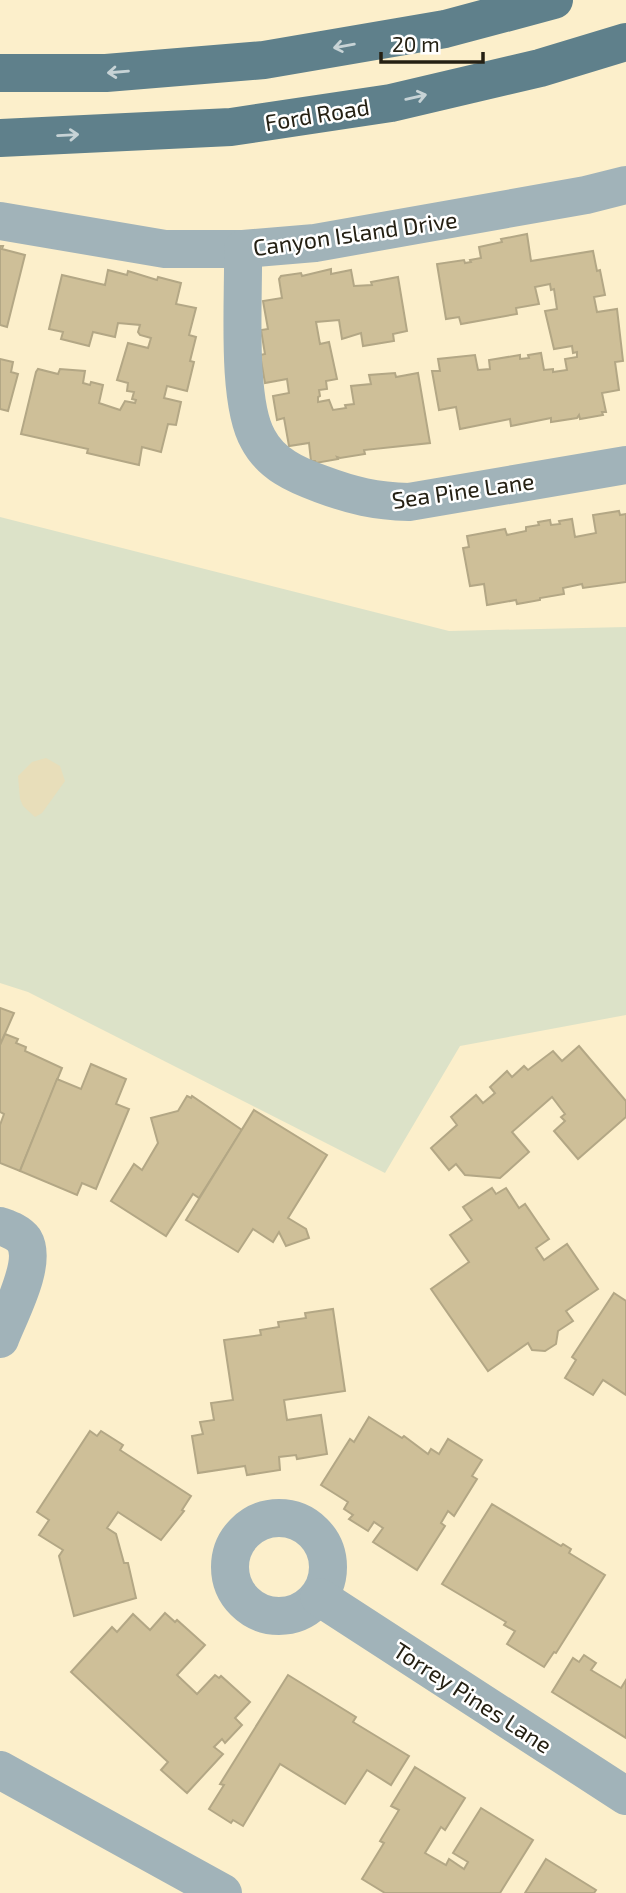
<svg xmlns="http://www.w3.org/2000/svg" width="626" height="1893" font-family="'Exo 2',sans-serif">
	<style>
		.green { fill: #dce2c8 }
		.sand { fill: #e8deba }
		.building { fill: #cebf98; stroke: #b3a785; stroke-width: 2 }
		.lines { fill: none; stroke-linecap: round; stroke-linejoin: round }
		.minor { stroke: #a1b3b9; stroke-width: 38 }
		.major { stroke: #5f808b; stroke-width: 38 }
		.oneway { stroke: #c7d3d6 }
		.labels { text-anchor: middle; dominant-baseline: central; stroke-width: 5; stroke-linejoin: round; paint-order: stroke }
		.street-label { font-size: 23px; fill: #252013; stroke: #fff }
	</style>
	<rect width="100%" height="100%" fill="#fcefcb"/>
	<path class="green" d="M0 517 449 631 626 627V1015L460 1046 385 1173 28 992 0 983Z"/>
	<path class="sand" d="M46 758 60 766 65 781 42 813 35 817 23 806 20 799 18 776 32 762Z"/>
	<g class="building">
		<path d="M527 234 531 261 593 251 597 271 600 270 605 295 594 297 597 312 617 309 623 361 615 362 619 390 602 393 606 412H602L603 415 580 419 579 415 577 418 551 422V418L511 426 510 419 460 429 456 407 439 410 432 371H440L438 359 475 355 478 370 490 369 489 360 520 355V359L529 358 528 355 541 353 544 370 553 369V372L567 370 565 359 577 357V352L573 353 572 346 554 349 545 311 557 309 554 289 551 290 550 284 535 287 539 304 516 308 517 314 461 324 459 317 446 319 437 264 464 260 465 263 471 262 470 260 481 258 479 247 502 242 501 239Z"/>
		<path d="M0 246H3L2 249 25 255 7 327 0 325Z"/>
		<path d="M331 269V274L351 270 354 286 372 285 371 282 398 277 407 331 393 334 394 341 363 346 361 333 342 339 339 320 316 322 320 344 329 342 337 379 326 381 327 389 319 390 320 396 318 397V402L329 400 333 410 346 408 345 405 354 404 351 386 371 384 369 375 395 373 396 377 418 373 430 443 364 450 365 454 340 458 337 457 338 459 316 463 315 461H311L309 443 289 446 284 418 277 420 273 396 289 393 287 379 265 383 260 355 265 354 261 330 268 329 263 301 282 298 279 279 281 276 301 273 302 276Z"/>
		<path d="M108 270 127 275 128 271 157 280 158 277 181 283 176 304 196 308 189 335 196 337 190 361 194 362 187 391 167 386 164 398 181 402 176 425 168 424 161 452 142 447 139 465 87 453 88 449 21 434 36 372 38 369 58 374 60 369 85 371 83 383 90 385 91 382 103 385 99 403 120 410 125 401 135 403 136 400 132 399 134 392 127 391 128 383 117 380 128 343 148 348 151 338 140 335 138 332 140 325 118 323 115 337 93 332 89 346 61 339 63 332 49 329 62 275 105 285Z"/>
		<path d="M0 359 13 362 11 372 18 374 8 411 0 409Z"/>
		<path d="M619 511 620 515 626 514V582L583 588 582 584 563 588 564 594 540 598V600L517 604 516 600 487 605 484 584 470 586 463 548 469 547 467 536 505 529 507 535 526 531V527L539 525 538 522 550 520 551 525 560 524 559 521 572 519 575 537 596 533 593 515Z"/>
		<path d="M0 1008 14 1013 0 1045Z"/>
		<path d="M5 1034 18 1039 16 1043 26 1047 25 1051 62 1068 20 1171 0 1163V1125L4 1114 0 1112V1045Z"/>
		<path d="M579 1046 626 1101V1117L578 1159 554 1131 565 1121 561 1117 565 1114 552 1097 512 1132 529 1152 500 1178 465 1175 456 1164 449 1170 431 1148 457 1125 451 1117 476 1095 483 1103 495 1093 490 1087 507 1071 512 1077 524 1066 528 1070 553 1051 562 1061Z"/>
		<path d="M91 1064 126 1079 116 1104 129 1109 96 1189 82 1183 77 1195 20 1171 57 1079 81 1089Z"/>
		<path d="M187 1096 191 1098 192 1096 242 1130 199 1198 193 1194 166 1236 111 1201 134 1164 142 1170 158 1143 151 1118 178 1111Z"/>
		<path d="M254 1110 327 1155 288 1218 306 1229 309 1238 286 1246 279 1232 273 1242 253 1229 238 1252 186 1220Z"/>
		<path d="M492 1188 496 1194 506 1188 519 1208 525 1204 549 1239 536 1248 544 1260 567 1244 598 1289 566 1311 573 1321 558 1331 556 1344 545 1351 532 1350 528 1343 488 1371 431 1289 469 1262 450 1235 472 1220 463 1207Z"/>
		<path d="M614 1293 626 1301V1395L603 1380 593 1395 565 1378 576 1360 572 1357Z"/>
		<path d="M333 1309 345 1391 284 1400 287 1420 321 1415 327 1454 297 1459 296 1455 279 1457 280 1470 247 1475 245 1466 198 1473 192 1436 203 1434 200 1422 214 1420 211 1403 233 1400 224 1340 261 1335 260 1330 279 1327 278 1322 306 1318 305 1313Z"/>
		<path d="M369 1417 402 1438 404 1436 428 1454 431 1449 439 1454 448 1439 482 1460 472 1476 477 1479 454 1516 448 1511 441 1523 445 1526 417 1570 373 1542 383 1528 374 1522 368 1531 349 1519 353 1515 344 1509 348 1502 321 1485 350 1439 354 1442Z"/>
		<path d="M90 1431 97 1436 101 1431 123 1445 120 1450 191 1496 182 1510 184 1511 161 1540 118 1512 107 1528 116 1534 124 1563H128L136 1598 74 1616 59 1556 63 1550 39 1535 49 1520 37 1512Z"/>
		<path d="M492 1504 561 1546 563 1544 571 1549 569 1553 605 1575 556 1653 554 1652 544 1667 507 1644 515 1631 504 1625 506 1622 442 1584Z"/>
		<path d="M165 1613 175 1622 177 1620 205 1645 177 1675 197 1694 215 1675 219 1678 221 1676 250 1702 235 1718 242 1725 225 1743 222 1739 214 1747 223 1754 187 1793 161 1770 168 1762 71 1672 112 1627 117 1632 133 1614 150 1630Z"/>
		<path d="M584 1655 596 1663 591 1670 621 1688 626 1680V1738L552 1692 573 1658 579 1662Z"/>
		<path d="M288 1675 356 1717 353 1722 409 1756 391 1785 367 1770 345 1804 280 1764 243 1826 233 1820 231 1823 209 1809 224 1785 220 1784Z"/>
		<path d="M415 1767 465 1798 445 1830 441 1827 425 1853 446 1865 449 1859 464 1869 468 1862 453 1853 481 1808 533 1840 500 1893H385L362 1879 384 1843 380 1841 399 1810 391 1806Z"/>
		<path d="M546 1859 596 1890 594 1893H525Z"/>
	</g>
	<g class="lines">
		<g class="minor">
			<path d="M0 221 165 249H243L315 243 586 195 626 185"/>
			<path d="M243 249C244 297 236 401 258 439 271 464 296 475 321 484 353 496 375 501 409 502L626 465"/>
			<path d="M0 1226C8 1229 18 1232 24 1240 38 1263 9 1315 0 1339"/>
			<circle cx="279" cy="1567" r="49"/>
			<path d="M319 1597 626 1796"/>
			<path d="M0 1770 223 1893"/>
		</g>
		<g class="major">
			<path d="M0 73H106L264 60 445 29 554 0"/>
			<path d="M0 138 231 127 391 103 540 68 626 42"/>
		</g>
	</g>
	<defs><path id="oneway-shaft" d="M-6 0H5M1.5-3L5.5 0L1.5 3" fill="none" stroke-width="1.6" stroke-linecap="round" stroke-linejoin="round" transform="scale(1.75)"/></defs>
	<g class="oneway">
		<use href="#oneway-shaft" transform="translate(344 46) rotate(170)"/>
		<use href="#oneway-shaft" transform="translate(118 72) rotate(175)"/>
		<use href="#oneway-shaft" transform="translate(416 97) rotate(-13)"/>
		<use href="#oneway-shaft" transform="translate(68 135) rotate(-3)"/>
	</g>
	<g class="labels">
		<g class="street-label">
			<text transform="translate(317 114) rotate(-9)">Ford Road</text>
			<text transform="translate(355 233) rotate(-8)">Canyon Island Drive</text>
			<text transform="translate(463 490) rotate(-8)">Sea Pine Lane</text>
			<text transform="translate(473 1697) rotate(33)">Torrey Pines Lane</text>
		</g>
	</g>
	<path d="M381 52v10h102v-10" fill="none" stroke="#252013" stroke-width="3.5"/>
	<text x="392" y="52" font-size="21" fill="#252013" stroke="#ffffff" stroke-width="5" paint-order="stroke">20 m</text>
</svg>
